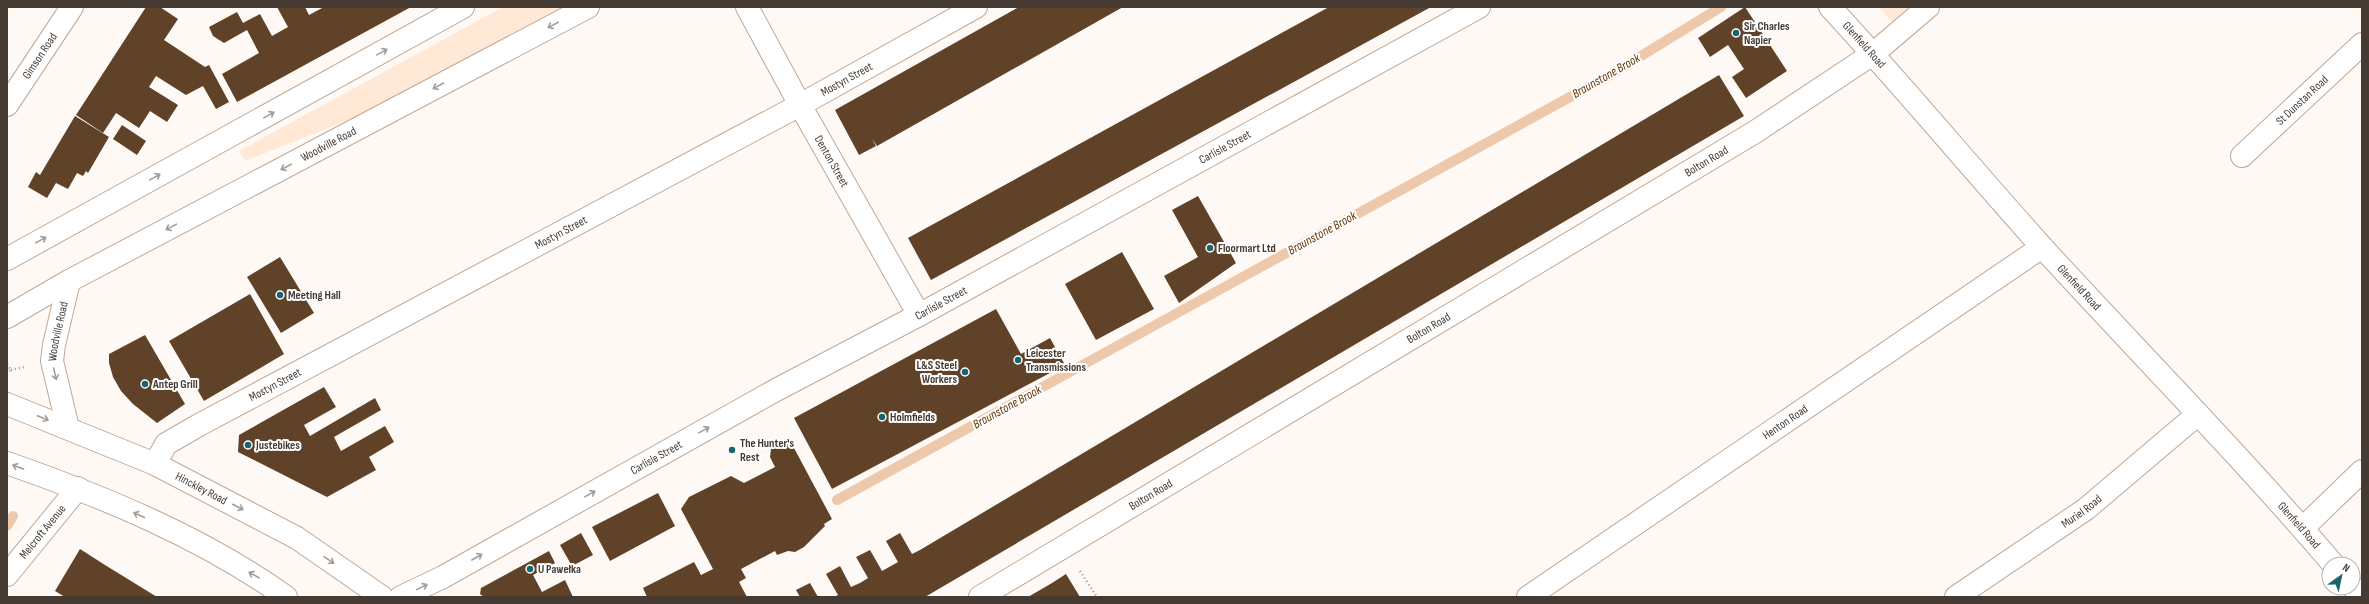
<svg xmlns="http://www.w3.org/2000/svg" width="2369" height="604" font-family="'Sofia Sans Condensed',sans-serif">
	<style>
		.green { fill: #ffe8d6 }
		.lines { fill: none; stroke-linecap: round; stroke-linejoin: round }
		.stream { stroke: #edc8ab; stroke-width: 10 }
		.building { fill: #604229 }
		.street-casing { stroke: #c0a896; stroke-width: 24 }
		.secondary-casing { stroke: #c0a896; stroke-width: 24 }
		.primary-casing { stroke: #c0a896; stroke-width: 24 }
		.path { stroke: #9e9791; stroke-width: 2.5; stroke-dasharray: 1 3; stroke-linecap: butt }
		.street { stroke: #fff; stroke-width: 22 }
		.secondary { stroke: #fff; stroke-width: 22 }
		.primary { stroke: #fff; stroke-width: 22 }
		.oneway { stroke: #a29d99 }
		.poi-dot { fill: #1a6470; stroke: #fff; stroke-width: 1.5 }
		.labels { text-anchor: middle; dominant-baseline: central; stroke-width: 4; stroke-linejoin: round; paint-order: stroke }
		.poi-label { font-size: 12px; font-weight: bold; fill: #453b33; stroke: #fff; text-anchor: start }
		.street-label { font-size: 12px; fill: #453b33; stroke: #fff }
		.water-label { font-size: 13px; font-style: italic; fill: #633603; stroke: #fff }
	</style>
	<rect width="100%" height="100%" fill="#fef9f5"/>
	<g class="green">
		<path d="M503 7H564L383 106 245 161 239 151Z"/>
		<path d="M1879 7H1919L1895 25Z"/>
	</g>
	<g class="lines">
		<g class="stream">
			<path d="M837 500 1610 75 1721 7"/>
			<path d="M7 526 13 516"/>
		</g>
	</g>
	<g class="building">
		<path d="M146 7H160L178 19 164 40 205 67 209 65 229 102 216 109 203 86 186 95 156 76 149 87 178 105 167 122 150 111 139 128 116 113 103 133 76 115Z"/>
		<path d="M277 7H305L309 15 324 7H411L237 102 222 74 259 53 247 30 224 43 213 36 209 27 237 12 243 23 260 14 272 36 288 27Z"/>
		<path d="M1019 7H1123L877 146 872 139 876 146 859 155 835 110Z"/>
		<path d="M1329 7H1431L931 280 908 238Z"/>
		<path d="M1745 7 1787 71 1746 98 1732 77 1744 69 1728 45 1710 57 1698 38Z"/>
		<path d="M1719 75 1744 116 925 597H834L838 595 826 574 840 566 851 587 860 583 868 578 856 557 870 550 882 571 898 562 886 541 900 533 912 554 920 550Z"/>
		<path d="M75 116 109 137 88 173 86 171 83 176 77 173 68 189 56 183 47 198 28 187 36 172 40 175Z"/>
		<path d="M122 125 146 141 137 155 113 139Z"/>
		<path d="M1198 196 1236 263 1179 303 1164 276 1198 257 1172 210Z"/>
		<path d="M1122 252 1154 309 1096 340 1065 284Z"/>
		<path d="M280 257 314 313 281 333 247 277Z"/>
		<path d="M250 294 284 354 204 401 169 341Z"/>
		<path d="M996 309 1021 354 1050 338 1065 365 832 489 794 418Z"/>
		<path d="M145 335 185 404 157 423 133 404 121 391 113 377 109 363V354Z"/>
		<path d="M324 387 336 407 304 425 310 436 375 398 381 410 334 437 341 451 385 426 394 442 369 457 376 470 327 497 238 452 239 435Z"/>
		<path d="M780 440 788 442 794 448 832 519 824 524 825 526 804 547 795 552 788 551 777 555 775 551 741 569 746 578 739 582 747 597H647L643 588 694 562 701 575 713 569 681 509 689 497 731 476 744 483 775 467 770 457 771 449Z"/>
		<path d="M658 493 675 526 610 561 592 527Z"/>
		<path d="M581 533 593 555 572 566 560 545Z"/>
		<path d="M80 549 105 565 157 597H65L55 591Z"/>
		<path d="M549 551 555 563 533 575 542 592 565 580 573 597H484L480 594 481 588Z"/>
		<path d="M1066 574 1080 597H1028L1052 583Z"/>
		<path d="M810 583 818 597H800L796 590Z"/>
	</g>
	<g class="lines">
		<defs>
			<g id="street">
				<path id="s1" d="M747 7 800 105 919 315"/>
				<path id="s2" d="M7 105 72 7"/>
				<path id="s3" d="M2242 156 2362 44"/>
				<path id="s4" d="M155 464 166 444 199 425 800 105 976 7"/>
				<path d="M2303 528 2362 471"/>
				<path id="s5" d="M7 575 78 488"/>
				<path id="s6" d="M401 597 443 577 776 390 919 315 1479 7"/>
				<path id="s7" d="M980 597 1755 132 1874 53 1928 7"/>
				<path id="s8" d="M1528 597 2042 247"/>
				<path id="s9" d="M1956 597 2086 509 2198 414"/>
			</g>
			<g id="secondary">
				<path id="s10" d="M1830 7C1903 86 1971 168 2042 247 2139 353 2240 455 2333 564"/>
				<path d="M7 259 463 7"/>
				<path id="s11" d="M7 317 69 281 588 7"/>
				<path id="s12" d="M68 428 52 361 54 345 69 281"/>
				<path d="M2353 587 2362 597"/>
			</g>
			<g id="primary">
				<path id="s13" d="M7 404 155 464 297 538 382 597"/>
				<path d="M7 463C104 497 202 537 286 597"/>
			</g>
		</defs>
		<use href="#street" class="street-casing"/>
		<use href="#secondary" class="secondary-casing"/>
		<use href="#primary" class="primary-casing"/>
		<g class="path">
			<path d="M7 364 11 370 7 372"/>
			<path d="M11 370 24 367"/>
			<path d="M1080 571 1097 597"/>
		</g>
		<use href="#street" class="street"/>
		<use href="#secondary" class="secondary"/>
		<use href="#primary" class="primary"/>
	</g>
	<defs><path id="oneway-shaft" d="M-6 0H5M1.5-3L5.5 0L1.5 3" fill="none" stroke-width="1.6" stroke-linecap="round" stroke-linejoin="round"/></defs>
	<g class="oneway">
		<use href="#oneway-shaft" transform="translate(553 25) rotate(152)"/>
		<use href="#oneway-shaft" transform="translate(382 52) rotate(-29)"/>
		<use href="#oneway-shaft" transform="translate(438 86) rotate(152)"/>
		<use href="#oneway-shaft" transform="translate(269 115) rotate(-29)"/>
		<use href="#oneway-shaft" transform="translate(286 167) rotate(152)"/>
		<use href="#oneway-shaft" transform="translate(155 177) rotate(-29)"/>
		<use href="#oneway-shaft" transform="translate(171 227) rotate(152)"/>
		<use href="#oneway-shaft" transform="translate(41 240) rotate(-29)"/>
		<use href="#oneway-shaft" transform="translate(55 374) rotate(77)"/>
		<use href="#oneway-shaft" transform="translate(43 418) rotate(22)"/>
		<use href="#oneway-shaft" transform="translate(704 430) rotate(-29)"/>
		<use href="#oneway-shaft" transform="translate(18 467) rotate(-160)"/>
		<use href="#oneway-shaft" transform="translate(590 494) rotate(-29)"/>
		<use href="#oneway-shaft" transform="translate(238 507) rotate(27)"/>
		<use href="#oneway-shaft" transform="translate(139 515) rotate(-156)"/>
		<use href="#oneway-shaft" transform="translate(477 557) rotate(-30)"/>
		<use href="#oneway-shaft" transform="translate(329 560) rotate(35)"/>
		<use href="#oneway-shaft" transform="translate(254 575) rotate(-151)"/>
		<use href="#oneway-shaft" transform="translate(422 587) rotate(-26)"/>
	</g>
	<g class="poi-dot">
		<circle cx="1736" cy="33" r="4"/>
		<circle cx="1210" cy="248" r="4"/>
		<circle cx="280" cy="295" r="4"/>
		<circle cx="1018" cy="360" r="4"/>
		<circle cx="965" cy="372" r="4"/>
		<circle cx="145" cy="384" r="4"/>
		<circle cx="882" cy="417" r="4"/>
		<circle cx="248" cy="445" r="4"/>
		<circle cx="732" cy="450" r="4"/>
		<circle cx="530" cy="569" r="4"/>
	</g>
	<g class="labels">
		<g class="poi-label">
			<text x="1744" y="26">Sir Charles<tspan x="1744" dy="14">Napier</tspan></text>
			<text x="1218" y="248">Floormart Ltd</text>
			<text x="288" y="295">Meeting Hall</text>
			<text x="1026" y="353">Leicester<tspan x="1026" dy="14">Transmissions</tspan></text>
			<text x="957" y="365" text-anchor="end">L&amp;S Steel<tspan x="957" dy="14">Workers</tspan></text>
			<text x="153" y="384">Antep Grill</text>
			<text x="890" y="417">Holmfields</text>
			<text x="740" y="443">The Hunter's<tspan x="740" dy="14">Rest</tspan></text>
			<text x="256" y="445">Justebikes</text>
			<text x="538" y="569">U Pawełka</text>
		</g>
		<g class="street-label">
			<text stroke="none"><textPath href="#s10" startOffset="51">Glenfield Road</textPath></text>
			<text stroke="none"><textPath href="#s2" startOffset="59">Gimson Road</textPath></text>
			<text stroke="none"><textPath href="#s4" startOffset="795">Mostyn Street</textPath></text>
			<text stroke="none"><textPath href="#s3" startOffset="82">St Dunstan Road</textPath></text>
			<text stroke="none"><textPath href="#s11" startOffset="365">Woodville Road</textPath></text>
			<text stroke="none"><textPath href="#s6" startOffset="939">Carlisle Street</textPath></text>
			<text stroke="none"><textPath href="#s7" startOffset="847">Bolton Road</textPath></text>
			<text stroke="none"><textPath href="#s1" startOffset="176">Denton Street</textPath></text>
			<text stroke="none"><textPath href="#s4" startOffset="471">Mostyn Street</textPath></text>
			<text stroke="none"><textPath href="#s10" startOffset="375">Glenfield Road</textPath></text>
			<text stroke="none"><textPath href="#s6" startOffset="615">Carlisle Street</textPath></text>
			<text stroke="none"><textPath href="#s7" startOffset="523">Bolton Road</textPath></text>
			<text stroke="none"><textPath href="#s12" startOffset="99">Woodville Road</textPath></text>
			<text stroke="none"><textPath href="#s4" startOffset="147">Mostyn Street</textPath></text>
			<text stroke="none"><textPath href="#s8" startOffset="311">Henton Road</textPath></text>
			<text stroke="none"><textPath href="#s6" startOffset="291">Carlisle Street</textPath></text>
			<text stroke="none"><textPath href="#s13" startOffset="212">Hinckley Road</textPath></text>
			<text stroke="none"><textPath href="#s7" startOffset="199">Bolton Road</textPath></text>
			<text stroke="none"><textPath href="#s9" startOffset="152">Muriel Road</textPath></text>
			<text stroke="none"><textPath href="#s10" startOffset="699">Glenfield Road</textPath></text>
			<text stroke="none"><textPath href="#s5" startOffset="56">Melcroft Avenue</textPath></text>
		</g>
		<g class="water-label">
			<text transform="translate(1606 76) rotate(-30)">Braunstone Brook</text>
			<text transform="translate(1322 233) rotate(-29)">Braunstone Brook</text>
			<text transform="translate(1007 407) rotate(-29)">Braunstone Brook</text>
		</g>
	</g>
	<rect width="2369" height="604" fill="none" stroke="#453b33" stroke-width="16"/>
	<g transform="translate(2341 576) rotate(33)"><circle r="19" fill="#ffffff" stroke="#b5b1ad"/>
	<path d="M0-3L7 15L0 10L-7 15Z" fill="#1a6470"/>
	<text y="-6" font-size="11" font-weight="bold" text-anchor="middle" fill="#453b33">N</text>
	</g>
</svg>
